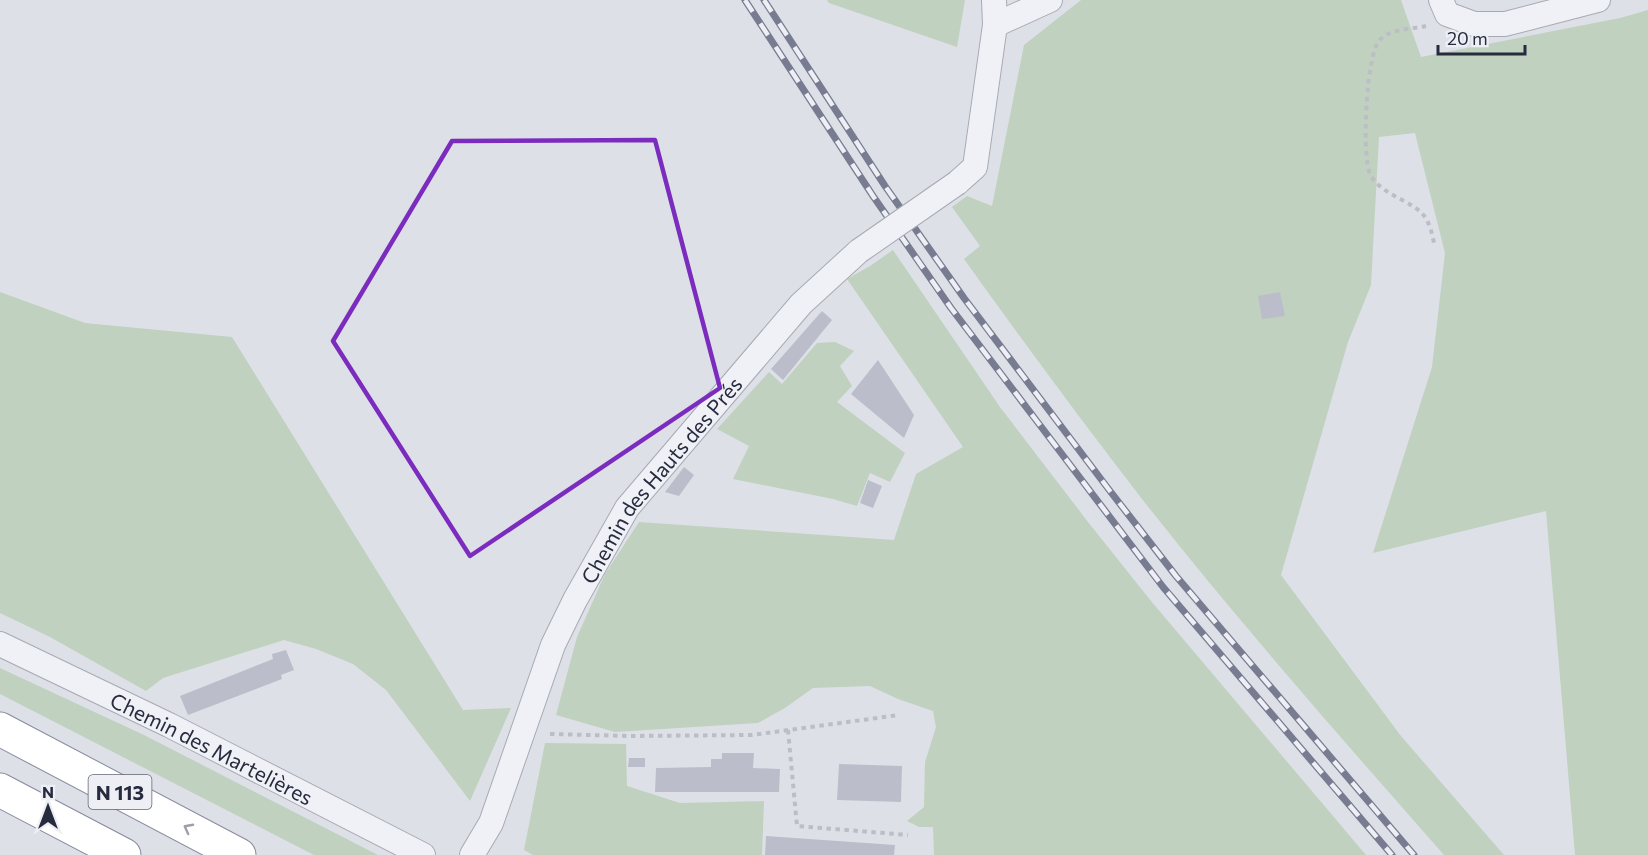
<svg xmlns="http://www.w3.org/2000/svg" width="1648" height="855" font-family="Commissioner,sans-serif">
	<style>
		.green { fill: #c0d1bf }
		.building { fill: #bbbeca }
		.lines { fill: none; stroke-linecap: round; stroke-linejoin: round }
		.minor-casing { stroke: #a7aab4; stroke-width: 26 }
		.trunk-casing { stroke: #858a9e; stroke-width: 35 }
		.path { stroke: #bcbec6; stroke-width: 4; stroke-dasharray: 4.5 4.5; stroke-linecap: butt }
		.minor { stroke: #f0f1f6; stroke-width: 24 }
		.trunk { stroke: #fff; stroke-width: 33 }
		.rail-casing { stroke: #787c91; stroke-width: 7 }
		.rail { stroke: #edeff5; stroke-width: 4.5; stroke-dasharray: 14; stroke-linecap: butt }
		.minor-bridge-casing { stroke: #a7aab4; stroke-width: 26; stroke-linecap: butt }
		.minor-bridge { stroke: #f0f1f6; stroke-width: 24 }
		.oneway { stroke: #9ea0a8 }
		.marked { fill: none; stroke: #7b2cbf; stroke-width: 4.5; stroke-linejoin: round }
		.labels { text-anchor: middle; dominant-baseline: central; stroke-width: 6; stroke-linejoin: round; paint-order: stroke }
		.shield { fill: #edeff5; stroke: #626675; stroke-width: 1.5 }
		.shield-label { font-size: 20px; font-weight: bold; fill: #272b3e }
		.street-label { font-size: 21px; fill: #272b3e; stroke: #edeff5 }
	</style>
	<rect width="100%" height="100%" fill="#dee0e7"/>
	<g class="green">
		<path d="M827 0H965L957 47 829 3Z"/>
		<path d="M1081 0H1401L1421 57 1620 18 1648 10V855H1575L1546 511 1373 553 1432 367 1445 253 1415 133 1379 137 1371 285 1348 342 1281 575 1401 736 1504 855H1444C1341 738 1238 621 1142 499 1081 420 1022 340 964 259L980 246 952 207 967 196 992 206 1024 45Z"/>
		<path d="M893 250 1000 407 1088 522 1151 601 1366 855H934L933 827H919L907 821 924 807 925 762 936 727 933 711 898 699 870 686 813 688 785 708 758 723 615 732 556 715 577 637 605 574 639 522 894 540 916 474 963 447 847 279 870 266Z"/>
		<path d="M0 292 85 323 232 337 463 710 511 708 470 801 386 690 353 664 316 649 284 640 163 678 146 691 50 637 0 613Z"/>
		<path d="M835 342 854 351 840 366 852 386 837 402 905 453 890 482 870 473 857 506 833 499 733 479 749 446 717 429 769 372 782 384 817 343Z"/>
		<path d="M0 668 144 735 378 855H314L0 694Z"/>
		<path d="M545 743 626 744 627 786 680 803 764 801 762 855H533L524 850Z"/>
	</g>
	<g class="building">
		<path d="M1280 292 1285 316 1262 319 1258 296Z"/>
		<path d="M822 311 832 320 783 380 771 369Z"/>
		<path d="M878 360 914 415 904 438 851 394Z"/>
		<path d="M684 467 694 475 679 496 665 492Z"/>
		<path d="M868 480 882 486 873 508 860 503Z"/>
		<path d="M286 650 294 670 281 675 282 679 188 715 180 696 273 659 272 654Z"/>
		<path d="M722 753H754L753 768 780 769 779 792H655L656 768 711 767V759H722Z"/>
		<path d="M629 758H645V767H628Z"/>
		<path d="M839 764 902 766 901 802 837 800Z"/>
		<path d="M766 836 895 845 894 855H765Z"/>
	</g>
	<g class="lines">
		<defs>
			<g id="minor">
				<path d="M1441 0 1447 14 1474 24H1505L1598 0"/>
				<path d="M995 25 1050 0"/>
				<path d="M957 183 975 167 995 25 994 0"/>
				<path id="s1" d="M0 644 169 725 423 855"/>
				<path id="s2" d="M472 855 491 823 553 645 575 600 627 508 801 304 859 251"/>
			</g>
			<g id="trunk">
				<path d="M0 729 239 855"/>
				<path d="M0 790 124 855"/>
			</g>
		</defs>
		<use href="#minor" class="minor-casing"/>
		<use href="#trunk" class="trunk-casing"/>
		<g class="path">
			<path d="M1426 26C1412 29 1388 29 1379 41 1366 56 1361 160 1371 176 1383 196 1414 201 1425 217 1430 224 1432 234 1434 243"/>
			<path d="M788 730 797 826 908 835"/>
			<path d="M550 734 629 736 752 735 899 715"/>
		</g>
		<use href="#minor" class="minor"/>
		<use href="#trunk" class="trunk"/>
		<defs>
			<g id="rail">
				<path d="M745 0 873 196 951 308 1036 420 1163 587 1392 855"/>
				<path d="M764 0 885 186 964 298 1110 491 1176 576 1414 855"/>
			</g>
		</defs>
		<use href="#rail" class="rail-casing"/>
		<use href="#rail" class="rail"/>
		<defs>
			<path id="minor-bridge" d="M859 251 957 183"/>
		</defs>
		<use href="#minor-bridge" class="minor-bridge-casing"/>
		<use href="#minor-bridge" class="minor-bridge"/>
	</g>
	<defs><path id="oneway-chevron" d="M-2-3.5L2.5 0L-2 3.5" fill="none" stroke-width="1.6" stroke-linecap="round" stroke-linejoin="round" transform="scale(1.5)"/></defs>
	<use class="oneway" href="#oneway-chevron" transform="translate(188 828) rotate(-152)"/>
	<path class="marked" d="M655 140 720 388 470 556 333 341 452 141Z"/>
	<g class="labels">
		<rect class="shield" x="88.5" y="775" width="63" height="34" rx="4.5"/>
		<g class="shield-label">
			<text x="120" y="792">N 113</text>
		</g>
		<g class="street-label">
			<text stroke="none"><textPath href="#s2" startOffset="424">Chemin des Hauts des Prés</textPath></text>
			<text stroke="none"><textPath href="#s1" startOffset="236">Chemin des Martelières</textPath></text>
		</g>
	</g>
	<g transform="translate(48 807)" stroke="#edeff5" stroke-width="4.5" paint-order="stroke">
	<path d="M0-4.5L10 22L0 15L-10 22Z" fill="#272b3e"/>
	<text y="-9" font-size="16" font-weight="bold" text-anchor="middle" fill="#272b3e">N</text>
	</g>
	<path d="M1438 45v9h87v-9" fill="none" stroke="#272b3e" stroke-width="3"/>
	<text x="1447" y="45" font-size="18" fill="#272b3e" stroke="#edeff5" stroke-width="4.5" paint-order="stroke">20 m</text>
</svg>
